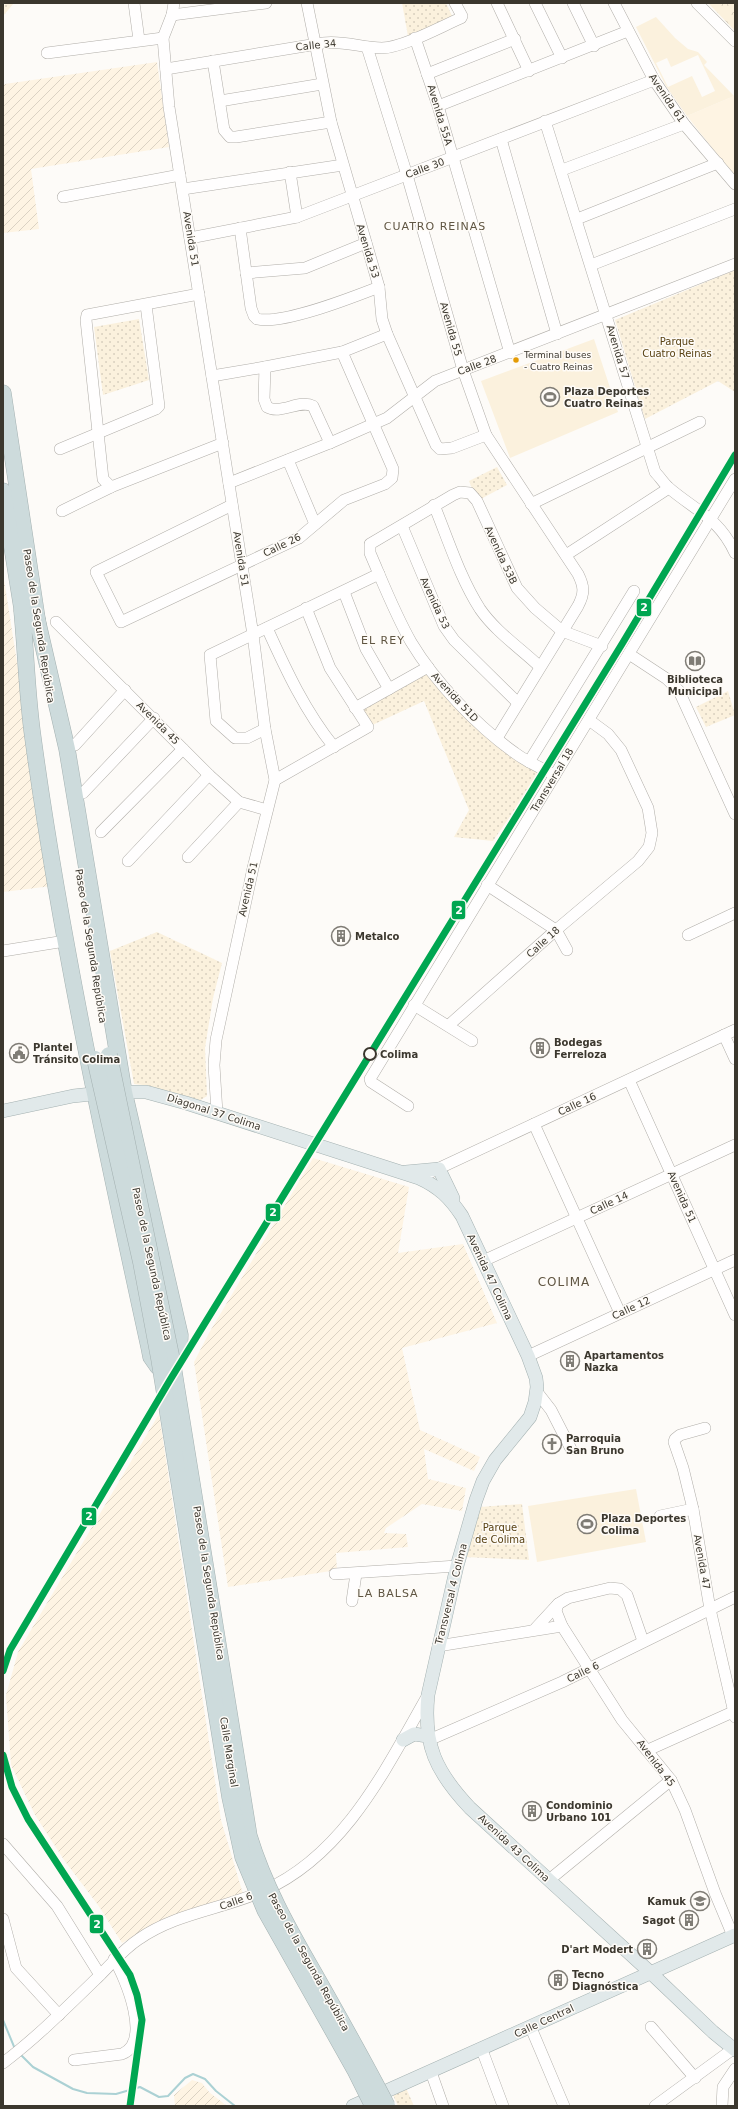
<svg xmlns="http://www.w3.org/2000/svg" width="738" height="2109" font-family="'DejaVu Sans',sans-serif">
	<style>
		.built { fill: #fef4e3 }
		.industrial { fill: url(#industrial-furrows) }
		.grass { fill: url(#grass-dots) }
		.forest { fill: url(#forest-crowns) }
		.garden { fill: #fbf1dd; fill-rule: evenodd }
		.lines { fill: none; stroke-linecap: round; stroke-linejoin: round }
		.stream { stroke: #abd1d4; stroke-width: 2 }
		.minor-casing { stroke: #b1aea9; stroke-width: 12 }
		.major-casing { stroke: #a4b1b1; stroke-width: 14 }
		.highway-casing { stroke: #a4b1b1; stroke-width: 17 }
		.minor { stroke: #fffefe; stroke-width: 11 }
		.major { stroke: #e1e9ea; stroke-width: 13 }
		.highway { stroke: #cddbdc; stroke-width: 16 }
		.highway-bridge-casing { stroke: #a4b1b1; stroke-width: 17; stroke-linecap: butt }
		.highway-bridge { stroke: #cddbdc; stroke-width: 16 }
		.rail-1-casing { stroke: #fefbf7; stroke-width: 10 }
		.rail-1 { stroke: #00a651; stroke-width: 7 }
		.bus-dot { fill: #e49b05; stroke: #fefbf7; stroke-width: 1.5 }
		.stop-dot { fill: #fefbf7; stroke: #3b372e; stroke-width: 2 }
		.labels { text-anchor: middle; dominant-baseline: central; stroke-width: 3; stroke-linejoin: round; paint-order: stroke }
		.bus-label { font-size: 9px; fill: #3b372e; stroke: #fefbf7; text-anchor: start }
		.street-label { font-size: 10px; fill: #3b372e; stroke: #fefbf7 }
		.park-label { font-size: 10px; fill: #594213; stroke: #fefbf7 }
		.poi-label { font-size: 10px; font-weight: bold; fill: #3b372e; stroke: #fefbf7; text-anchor: start }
		.stop-label { font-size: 10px; font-weight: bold; fill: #3b372e; stroke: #fefbf7; text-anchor: start }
		.neighbourhood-label { font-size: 11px; letter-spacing: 1px; fill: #5f5542; stroke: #fefbf7 }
		.quarter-label { font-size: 12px; letter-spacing: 1px; fill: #5f5542; stroke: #fefbf7 }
		.line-badge { stroke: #fefbf7; stroke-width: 1.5 }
		.badge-label { font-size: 11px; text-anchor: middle; font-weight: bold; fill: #fff }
	</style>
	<defs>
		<pattern id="industrial-furrows" width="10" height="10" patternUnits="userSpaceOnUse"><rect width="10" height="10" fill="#fef4e3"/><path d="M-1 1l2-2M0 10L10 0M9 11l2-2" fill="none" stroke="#dbd2c3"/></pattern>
		<pattern id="grass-dots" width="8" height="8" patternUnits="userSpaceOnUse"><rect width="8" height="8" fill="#fbf1dd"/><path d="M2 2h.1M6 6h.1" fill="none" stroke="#d8cfbe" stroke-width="1.8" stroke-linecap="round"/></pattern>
		<pattern id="forest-crowns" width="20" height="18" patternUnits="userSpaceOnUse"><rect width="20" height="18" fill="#fbf1dd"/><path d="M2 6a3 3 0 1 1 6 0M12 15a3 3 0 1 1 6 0" fill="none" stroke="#d8cfbe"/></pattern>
	</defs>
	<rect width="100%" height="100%" fill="#fdfbf8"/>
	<path class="built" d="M734 96 735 97V177L687 116Z"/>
	<g class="industrial">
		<path d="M157 62 169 147 31 169 39 229 3 233V86L5 84Z"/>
		<path d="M3 573 52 886 3 892Z"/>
		<path d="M313 1158 409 1187 398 1253 463 1244 497 1323 402 1348 420 1430 480 1457 474 1471 424 1449 428 1479 466 1488 462 1511 422 1504 386 1528 384 1533 406 1534 408 1547 336 1553 337 1570 228 1587 194 1362 209 1333Z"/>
		<path d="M159 1414 221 1820 243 1894 167 1917 122 1943 98 1905 64 1860 35 1815 11 1765 6 1695 18 1652Z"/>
		<path d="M192 2080 202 2083 209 2092 227 2106H175L174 2095Z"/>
	</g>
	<g class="grass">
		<path d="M6 3H14L3 16V6Z"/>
		<path d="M402 3H446L453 18 408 36Z"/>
		<path d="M735 270V392L718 381 645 419 615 320Z"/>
		<path d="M139 319 149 380 103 395 94 327Z"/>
		<path d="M497 467 507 485 477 501 469 481Z"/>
		<path d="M426 673 447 695 543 769 493 841 454 837 469 810 424 701 368 727 357 711Z"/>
		<path d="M728 691 735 715 706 727 696 707Z"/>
		<path d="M157 932 222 963 213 998 205 1048 207 1096 199 1101 143 1085 134 1084 110 951Z"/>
		<path d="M522 1504 529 1560 464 1557 480 1507Z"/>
		<path d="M406 2088 414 2106H398L393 2095Z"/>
	</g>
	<path class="forest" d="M708 3H735V31Z"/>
	<g class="garden">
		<path d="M656 17 675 38 688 49 698 52 707 62 704 65 734 96 687 116 666 86 636 27ZM698 55 715 91 702 97 692 76 668 87 656 63 667 58 671 67Z"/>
		<path d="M594 339 618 412 510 458 481 381Z"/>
		<path d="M636 1489 646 1542 537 1562 528 1506Z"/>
	</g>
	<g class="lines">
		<g class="stream">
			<path d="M3 2020 15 2049"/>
			<path d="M20 2054 33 2067 73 2089 87 2093 116 2094 140 2087 159 2097 168 2096 185 2078 193 2074 205 2079 216 2091 235 2106"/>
		</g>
		<defs>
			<g id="minor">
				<path d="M134 3 139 40"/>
				<path d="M174 3 172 15 163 38 169 107 253 635 265 729 275 780 253 868 216 1040 214 1065 217 1113"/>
				<path d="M307 3 331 122 379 287 382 319 387 334 436 445 440 449 452 448 486 435"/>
				<path d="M497 3 529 71"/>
				<path d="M535 3 562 58"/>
				<path d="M573 3 594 46"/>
				<path d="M614 3 654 80 684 124 735 184"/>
				<path d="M697 3 735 41"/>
				<path d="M172 15 266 3"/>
				<path d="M415 38 438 106 510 353"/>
				<path d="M367 47 407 175 463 370 486 435 578 574C584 586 585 593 578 606L497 738"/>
				<path d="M47 53 163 38"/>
				<path d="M213 61 224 130 230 137H236L331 122"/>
				<path d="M166 69 323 43C343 40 362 48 382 48 404 47 440 27 461 18L462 16 455 3"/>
				<path d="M427 74 515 39"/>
				<path d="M220 101 322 84"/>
				<path d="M438 106 628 31"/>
				<path d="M545 121 655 472C660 477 664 484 669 488 696 511 719 518 735 553"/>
				<path d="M501 139 557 334"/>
				<path d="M562 170 684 124"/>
				<path d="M290 172 297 217"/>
				<path d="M183 189 343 165"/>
				<path d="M63 197 180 175"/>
				<path d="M577 219 718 163"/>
				<path d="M240 228 251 308 254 316 257 319C283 325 353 297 379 287"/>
				<path d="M190 238 297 217 654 80"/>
				<path d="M591 265 735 209"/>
				<path d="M246 273 305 268 366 243"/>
				<path d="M265 367 264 399 267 407C281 415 299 399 313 406L330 443"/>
				<path d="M212 376 265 367 342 352 387 334"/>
				<path d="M60 449 156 409 159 406 146 305"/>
				<path d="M288 460 315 524"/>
				<path d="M229 483 330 443 387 418 435 381 735 264"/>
				<path d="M111 487 103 479 86 320 87 315 199 294"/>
				<path d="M531 504 700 422"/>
				<path d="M232 505 96 572 121 622 299 538 344 500 385 484 392 478 393 469 342 352"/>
				<path d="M434 505C448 539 460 578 480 609 495 631 520 648 539 666"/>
				<path d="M62 511 111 487 223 443"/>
				<path d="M402 526 444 626 454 640 518 703"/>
				<path d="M566 555 669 488"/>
				<path d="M344 592 366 649 389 689"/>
				<path d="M56 622 209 775 239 802 267 810"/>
				<path d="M267 628C286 670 305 711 334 747"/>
				<path d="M629 654 667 679 679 691 735 814"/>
				<path d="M355 708 428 667"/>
				<path d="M265 729 247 738H235L216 721 210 655 379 574"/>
				<path d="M75 745 125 690"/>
				<path d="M529 762 634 591"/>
				<path d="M555 775C541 768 527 762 515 753 477 726 435 682 411 642 395 614 383 583 370 553V544L453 495 460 492 470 493 477 501 517 588 535 608 562 631 602 646"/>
				<path d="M275 780 368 727 330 668 306 608"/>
				<path d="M83 793 154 718"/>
				<path d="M101 832 183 749"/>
				<path d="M188 857 239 802"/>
				<path d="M128 861 209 775"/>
				<path d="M487 885 556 930 567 950"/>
				<path d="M688 935 735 913"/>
				<path d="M3 951 65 941"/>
				<path d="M414 1005 472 1041"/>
				<path d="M449 1025 556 930 638 861 649 847 652 833 648 808 621 750 608 734 589 720"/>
				<path d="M724 1035 735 1059"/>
				<path d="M629 1080 735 1315"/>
				<path d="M408 1106 371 1082 370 1079 735 479"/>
				<path d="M534 1124 620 1313"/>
				<path d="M431 1172 735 1030"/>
				<path d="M483 1261 735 1145"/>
				<path d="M528 1356 735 1260"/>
				<path d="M537 1392 551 1410 571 1449"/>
				<path d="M705 1428 680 1435 675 1439 674 1442 683 1468 693 1509 710 1609 735 1717"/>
				<path d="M660 1516 693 1509"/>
				<path d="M335 1574 457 1566"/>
				<path d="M352 1601 356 1574"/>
				<path d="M558 1604 556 1611 562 1626 622 1720 671 1780 685 1810 715 1893 733 1936"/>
				<path d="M534 1630 558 1604 568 1598 610 1588 620 1589 627 1595 643 1641"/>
				<path d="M438 1646 562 1626"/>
				<path d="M429 1740 562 1682 735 1597"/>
				<path d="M648 1750 735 1711"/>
				<path d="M3 1844 57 1906 100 1975"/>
				<path d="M549 1880 671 1780"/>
				<path d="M3 1919 16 1968 59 2015"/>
				<path d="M651 2027 695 2078"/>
				<path d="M531 2028 564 2106"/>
				<path d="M482 2050 503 2106"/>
				<path d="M74 2060 122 2054C152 2042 126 1979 114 1959"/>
				<path d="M3 2063C36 2038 65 2009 95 1980 110 1966 122 1950 139 1939 176 1913 223 1909 263 1891 345 1855 386 1768 428 1695"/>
				<path d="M431 2072 443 2106"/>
				<path d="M655 2106 733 2049"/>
				<path d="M722 2106 723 2087 735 2069"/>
			</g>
			<g id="major">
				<path d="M3 1111 73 1096 111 1092H146L186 1103 419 1178C439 1187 450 1198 462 1216L528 1356 536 1378 537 1387 535 1402 530 1417 495 1460 483 1481 476 1500 457 1566 428 1695C423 1745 436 1772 470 1808L651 1973 713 2032 735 2050"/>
				<path d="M406 1172 439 1169 453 1198"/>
				<path d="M403 1740 414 1734 427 1736"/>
				<path d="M353 2106 735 1935"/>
			</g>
			<g id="highway">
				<path d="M3 393 38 625"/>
				<path d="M3 491 24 621"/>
				<path d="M22 611C26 653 27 696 33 738 61 943 105 1145 149 1347L151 1357 158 1367C178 1369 180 1351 180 1335L124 1092 67 749 36 615"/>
			</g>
		</defs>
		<use href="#minor" class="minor-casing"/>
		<use href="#major" class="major-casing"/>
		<use href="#highway" class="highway-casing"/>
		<use href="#minor" class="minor"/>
		<use href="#major" class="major"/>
		<use href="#highway" class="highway"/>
		<defs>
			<g id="highway-bridge">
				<path d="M109 1055 172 1360 249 1836C264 1885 288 1928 314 1973 339 2017 364 2061 387 2106"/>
				<path d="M95 1059 141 1262 159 1358 230 1797 243 1857 265 1910 355 2070 373 2106"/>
			</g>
		</defs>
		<use href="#highway-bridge" class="highway-bridge-casing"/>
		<use href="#highway-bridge" class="highway-bridge"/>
		<defs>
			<g id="rail-1">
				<path d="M3 1671 10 1650 170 1380 622 644 735 455"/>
				<path d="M3 1755 12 1787 28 1819 130 1975 137 1995 142 2020 130 2106"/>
			</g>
		</defs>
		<use href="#rail-1" class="rail-1-casing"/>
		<use href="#rail-1" class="rail-1"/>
	</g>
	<defs>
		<symbol id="stadium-ring" viewBox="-11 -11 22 22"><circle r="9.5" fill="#fefbf7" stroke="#7f7c75" stroke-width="1.5"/><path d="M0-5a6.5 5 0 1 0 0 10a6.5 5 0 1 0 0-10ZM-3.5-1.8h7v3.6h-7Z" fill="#7f7c75"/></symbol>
		<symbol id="library-ring" viewBox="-11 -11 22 22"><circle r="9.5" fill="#fefbf7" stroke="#7f7c75" stroke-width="1.5"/><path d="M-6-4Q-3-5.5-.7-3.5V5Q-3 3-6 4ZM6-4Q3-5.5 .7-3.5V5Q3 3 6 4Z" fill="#7f7c75"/></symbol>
		<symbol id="building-ring" viewBox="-11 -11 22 22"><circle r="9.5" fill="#fefbf7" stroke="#7f7c75" stroke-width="1.5"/><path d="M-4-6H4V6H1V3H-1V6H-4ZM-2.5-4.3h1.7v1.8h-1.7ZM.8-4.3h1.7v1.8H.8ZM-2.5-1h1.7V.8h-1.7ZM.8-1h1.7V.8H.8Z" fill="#7f7c75"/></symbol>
		<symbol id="civic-ring" viewBox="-11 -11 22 22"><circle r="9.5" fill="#fefbf7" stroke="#7f7c75" stroke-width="1.5"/><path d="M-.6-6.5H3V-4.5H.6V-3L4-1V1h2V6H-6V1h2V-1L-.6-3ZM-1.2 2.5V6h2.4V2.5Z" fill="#7f7c75"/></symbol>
		<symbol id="church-ring" viewBox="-11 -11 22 22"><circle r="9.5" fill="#fefbf7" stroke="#7f7c75" stroke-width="1.5"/><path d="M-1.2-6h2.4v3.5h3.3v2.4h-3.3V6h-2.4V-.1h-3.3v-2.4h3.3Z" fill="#7f7c75"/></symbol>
		<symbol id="school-ring" viewBox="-11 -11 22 22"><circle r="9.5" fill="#fefbf7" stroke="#7f7c75" stroke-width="1.5"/><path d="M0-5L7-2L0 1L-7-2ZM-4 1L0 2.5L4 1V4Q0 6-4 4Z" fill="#7f7c75"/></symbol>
	</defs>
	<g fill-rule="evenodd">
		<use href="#stadium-ring" x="539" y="386" width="22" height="22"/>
		<use href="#library-ring" x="684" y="650" width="22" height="22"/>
		<use href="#building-ring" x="330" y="925" width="22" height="22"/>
		<use href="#building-ring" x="529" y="1037" width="22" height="22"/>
		<use href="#civic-ring" x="8" y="1042" width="22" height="22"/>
		<use href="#building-ring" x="559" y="1350" width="22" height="22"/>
		<use href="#church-ring" x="541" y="1433" width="22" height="22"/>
		<use href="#stadium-ring" x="576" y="1513" width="22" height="22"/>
		<use href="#building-ring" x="521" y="1800" width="22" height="22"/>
		<use href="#school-ring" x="689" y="1890" width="22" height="22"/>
		<use href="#building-ring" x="678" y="1909" width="22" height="22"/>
		<use href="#building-ring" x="636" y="1938" width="22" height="22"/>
		<use href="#building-ring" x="547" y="1969" width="22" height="22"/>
	</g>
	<circle class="bus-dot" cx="516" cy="360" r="3.5"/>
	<circle class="stop-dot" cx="370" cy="1054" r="6"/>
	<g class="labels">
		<g class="bus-label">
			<text x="524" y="355">Terminal buses<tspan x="524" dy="12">- Cuatro Reinas</tspan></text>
		</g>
		<g class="street-label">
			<text transform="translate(316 45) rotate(-6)">Calle 34</text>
			<text transform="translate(667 98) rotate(56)">Avenida 61</text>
			<text transform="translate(440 115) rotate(73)">Avenida 55A</text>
			<text transform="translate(425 168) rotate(-20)">Calle 30</text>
			<text transform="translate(191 239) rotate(81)">Avenida 51</text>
			<text transform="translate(368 251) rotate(73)">Avenida 53</text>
			<text transform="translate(451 329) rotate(74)">Avenida 55</text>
			<text transform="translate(618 352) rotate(73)">Avenida 57</text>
			<text transform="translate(477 365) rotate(-20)">Calle 28</text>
			<text transform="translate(282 545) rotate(-26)">Calle 26</text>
			<text transform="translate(501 555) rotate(65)">Avenida 53B</text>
			<text transform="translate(241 559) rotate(81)">Avenida 51</text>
			<text transform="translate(435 603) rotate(65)">Avenida 53</text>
			<text transform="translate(39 626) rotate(81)">Paseo de la Segunda República</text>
			<text transform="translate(455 697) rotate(47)">Avenida 51D</text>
			<text transform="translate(158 723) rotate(45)">Avenida 45</text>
			<text transform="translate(552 780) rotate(-59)">Transversal 18</text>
			<text transform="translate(248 889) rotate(-77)">Avenida 51</text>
			<text transform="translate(543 942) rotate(-42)">Calle 18</text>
			<text transform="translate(91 946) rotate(81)">Paseo de la Segunda República</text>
			<text transform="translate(577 1104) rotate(-25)">Calle 16</text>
			<text transform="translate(214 1112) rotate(18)">Diagonal 37 Colima</text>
			<text transform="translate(682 1197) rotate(66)">Avenida 51</text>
			<text transform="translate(609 1203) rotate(-25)">Calle 14</text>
			<text transform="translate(152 1264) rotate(78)">Paseo de la Segunda República</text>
			<text transform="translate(490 1277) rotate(65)">Avenida 47 Colima</text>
			<text transform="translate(631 1308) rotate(-25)">Calle 12</text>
			<text transform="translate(702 1562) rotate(80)">Avenida 47</text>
			<text transform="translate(209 1583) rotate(81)">Paseo de la Segunda República</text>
			<text transform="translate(451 1594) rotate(-76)">Transversal 4 Colima</text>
			<text transform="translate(583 1672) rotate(-26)">Calle 6</text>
			<text transform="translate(229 1752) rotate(81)">Calle Marginal</text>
			<text transform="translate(656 1763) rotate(53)">Avenida 45</text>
			<text transform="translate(514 1848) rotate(43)">Avenida 43 Colima</text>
			<text transform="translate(236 1901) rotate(-19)">Calle 6</text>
			<text transform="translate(309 1962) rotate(61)">Paseo de la Segunda República</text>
			<text transform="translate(544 2021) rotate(-25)">Calle Central</text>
		</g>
		<g class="park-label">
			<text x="677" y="341">Parque<tspan x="677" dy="12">Cuatro Reinas</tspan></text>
			<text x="500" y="1527">Parque<tspan x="500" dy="12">de Colima</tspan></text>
		</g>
		<g class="poi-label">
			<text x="564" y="391">Plaza Deportes<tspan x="564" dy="12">Cuatro Reinas</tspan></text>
			<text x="695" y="679" text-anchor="middle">Biblioteca<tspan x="695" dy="12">Municipal</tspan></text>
			<text x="355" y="936">Metalco</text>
			<text x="554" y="1042">Bodegas<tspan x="554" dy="12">Ferreloza</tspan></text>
			<text x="33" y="1047">Plantel<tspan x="33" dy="12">Tránsito Colima</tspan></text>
			<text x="584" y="1355">Apartamentos<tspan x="584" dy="12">Nazka</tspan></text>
			<text x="566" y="1438">Parroquia<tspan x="566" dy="12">San Bruno</tspan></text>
			<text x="601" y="1518">Plaza Deportes<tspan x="601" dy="12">Colima</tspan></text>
			<text x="546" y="1805">Condominio<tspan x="546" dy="12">Urbano 101</tspan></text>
			<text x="686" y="1901" text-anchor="end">Kamuk</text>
			<text x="675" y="1920" text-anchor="end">Sagot</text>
			<text x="633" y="1949" text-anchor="end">D'art Modert</text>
			<text x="572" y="1974">Tecno<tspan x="572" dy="12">Diagnóstica</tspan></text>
		</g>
		<g class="stop-label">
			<text x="380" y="1054">Colima</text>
		</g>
		<g class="neighbourhood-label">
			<text x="435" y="226">CUATRO REINAS</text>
			<text x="383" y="640">EL REY</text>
			<text x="388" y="1593">LA BALSA</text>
		</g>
		<g class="quarter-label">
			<text x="564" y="1282">COLIMA</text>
		</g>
	</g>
	<g class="line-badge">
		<rect x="636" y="598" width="16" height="19" rx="4" fill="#00a651"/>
		<rect x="451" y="900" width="15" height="20" rx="4" fill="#00a651"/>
		<rect x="265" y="1203" width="16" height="19" rx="4" fill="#00a651"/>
		<rect x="81" y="1507" width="16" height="19" rx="4" fill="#00a651"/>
		<rect x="89" y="1914" width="15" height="20" rx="4" fill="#00a651"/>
	</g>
	<g class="badge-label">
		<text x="644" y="611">2</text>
		<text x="459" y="914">2</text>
		<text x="273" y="1216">2</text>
		<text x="89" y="1520">2</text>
		<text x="97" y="1928">2</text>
	</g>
	<rect width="738" height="2109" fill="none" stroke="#3b372e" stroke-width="8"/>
</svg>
